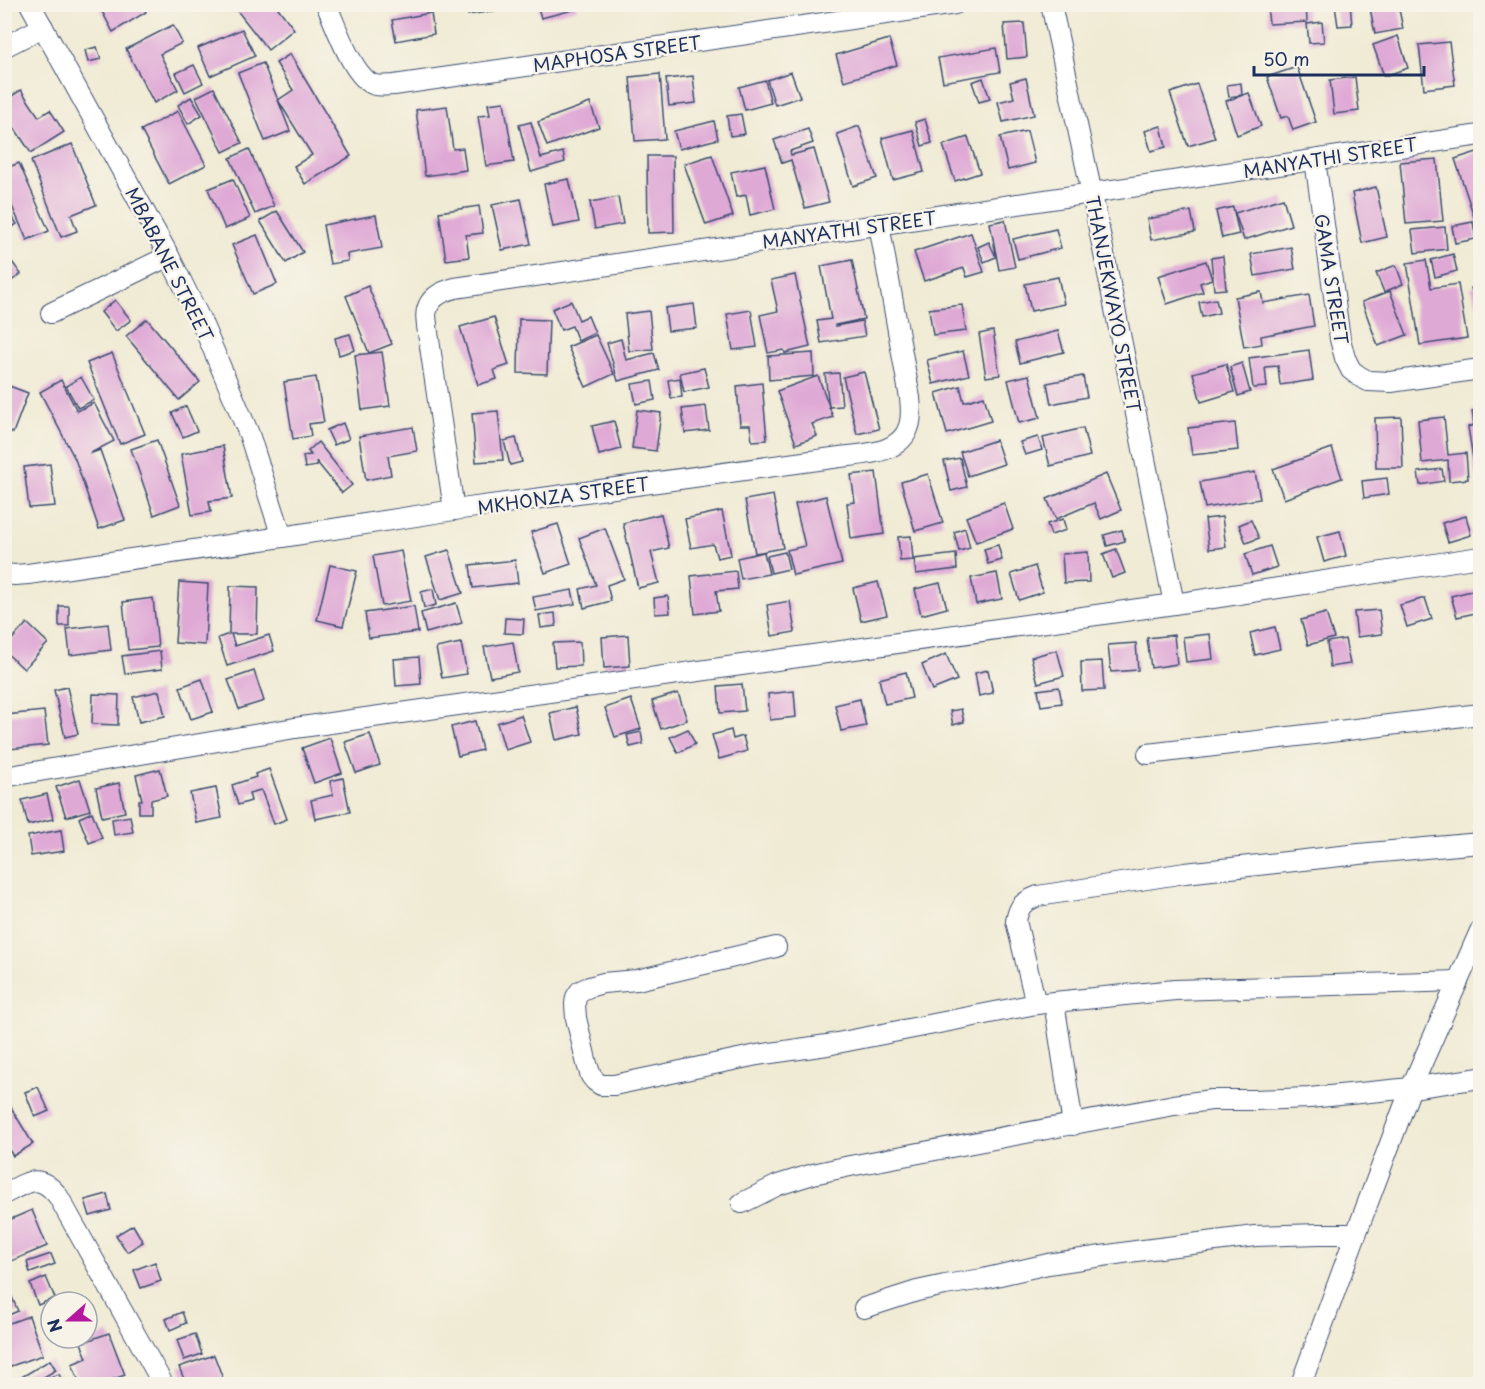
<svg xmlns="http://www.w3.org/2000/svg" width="1485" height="1389" font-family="'Playpen Sans',sans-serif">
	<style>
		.building { fill: #dfa9d6 }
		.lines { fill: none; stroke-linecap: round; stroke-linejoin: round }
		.minor-casing { stroke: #3b4b70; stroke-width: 22 }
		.minor { stroke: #fff; stroke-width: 20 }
		.labels { text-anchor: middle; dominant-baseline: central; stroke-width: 5; stroke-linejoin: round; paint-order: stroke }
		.street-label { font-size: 18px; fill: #1b2f5e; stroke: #f7f3e8 }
	</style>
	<rect width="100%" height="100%" fill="#f7f3e8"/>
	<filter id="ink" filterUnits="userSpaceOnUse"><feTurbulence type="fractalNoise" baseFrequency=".0167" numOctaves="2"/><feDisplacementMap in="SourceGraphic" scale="12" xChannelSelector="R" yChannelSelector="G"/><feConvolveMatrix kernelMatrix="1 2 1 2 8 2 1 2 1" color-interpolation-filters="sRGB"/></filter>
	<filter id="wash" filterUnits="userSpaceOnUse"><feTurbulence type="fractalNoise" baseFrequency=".008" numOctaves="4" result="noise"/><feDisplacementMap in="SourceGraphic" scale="24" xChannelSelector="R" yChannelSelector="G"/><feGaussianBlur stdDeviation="1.35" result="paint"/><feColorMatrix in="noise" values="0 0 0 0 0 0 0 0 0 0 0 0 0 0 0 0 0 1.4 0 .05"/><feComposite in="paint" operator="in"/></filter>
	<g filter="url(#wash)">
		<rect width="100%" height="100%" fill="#f0ebd4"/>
		<g id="blocks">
			<g class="building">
				<path d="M98 4H142L146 12 113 32Z"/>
				<path d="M232 4H275L294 29 268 50Z"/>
				<path d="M466 4H506L507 9 468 15Z"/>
				<path d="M537 4H576L577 9 541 18Z"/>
				<path d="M1267 4H1306L1307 22 1269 24Z"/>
				<path d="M1350 4 1352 25 1338 26 1335 5Z"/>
				<path d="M1389 4H1398L1403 29 1375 34 1370 8Z"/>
				<path d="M431 13 434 34 396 41 392 20Z"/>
				<path d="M1322 22 1324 42 1309 43 1307 24Z"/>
				<path d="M1024 23 1027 57 1007 59 1004 24Z"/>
				<path d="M173 25 182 43 160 54 178 90 154 103 126 49Z"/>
				<path d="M242 29 255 56 210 76 198 48Z"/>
				<path d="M1398 36 1408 68 1384 76 1373 45Z"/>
				<path d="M889 39 897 65 844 81 836 55Z"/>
				<path d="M1449 42 1455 85 1424 89 1419 45Z"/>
				<path d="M97 47 101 59 88 62 85 50Z"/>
				<path d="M996 48 1000 72 943 82 938 58Z"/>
				<path d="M290 54 351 156 305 184 294 166 312 155 278 100 290 131 265 141 238 73 263 63 278 100 293 90 276 63Z"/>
				<path d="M194 65 203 83 185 92 176 73Z"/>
				<path d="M1297 67 1316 122 1293 130 1288 116 1281 118 1267 77Z"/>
				<path d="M791 72 800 97 775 105 767 80Z"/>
				<path d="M660 74 665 139 635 141 630 77Z"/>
				<path d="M693 76 696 103 669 106 666 79Z"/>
				<path d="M1355 77 1359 111 1334 114 1330 80Z"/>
				<path d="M983 78 990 99 979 102 972 82Z"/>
				<path d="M1026 78 1034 115 1003 122 998 102 1014 98 1010 82Z"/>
				<path d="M765 80 771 103 745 110 739 87Z"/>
				<path d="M1241 83 1242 95 1229 97 1227 85Z"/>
				<path d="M1197 84 1215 138 1188 146 1170 93Z"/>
				<path d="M214 88 242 143 223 152 196 97Z"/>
				<path d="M21 90 39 117 50 110 64 132 31 153 4 112V101Z"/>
				<path d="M1249 93 1261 126 1237 135 1226 101Z"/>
				<path d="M191 97 202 115 188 124 178 105Z"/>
				<path d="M504 102 514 162 486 166 478 116 490 115 488 104Z"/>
				<path d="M590 103 599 127 547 146 538 122Z"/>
				<path d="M447 106 453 149 463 148 466 170 425 176 416 110Z"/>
				<path d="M178 111 206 165 169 184 141 130Z"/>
				<path d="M741 114 745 134 730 136 727 116Z"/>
				<path d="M925 119 932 143 922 146 915 122Z"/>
				<path d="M714 121 718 139 679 149 674 131Z"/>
				<path d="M531 122 541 158 563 152 565 162 531 172 519 125Z"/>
				<path d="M859 126 877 178 853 186 837 134Z"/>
				<path d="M1161 126 1166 147 1151 151 1145 131Z"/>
				<path d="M808 129 813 143 790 151 791 155 814 149 829 202 805 208 791 160 782 163 774 140Z"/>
				<path d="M913 130 924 172 893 180 882 138Z"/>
				<path d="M1027 131 1035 163 1008 170 1000 137Z"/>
				<path d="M968 137 980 173 955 181 943 145Z"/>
				<path d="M72 144 96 205 71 215 77 231 61 237 31 161Z"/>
				<path d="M249 149 274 206 255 214 230 158Z"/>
				<path d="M1480 151V235L1455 159Z"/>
				<path d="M712 155 733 216 706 225 684 164Z"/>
				<path d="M647 156H673L674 232 648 233Z"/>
				<path d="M1437 159 1443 221 1406 224 1400 162Z"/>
				<path d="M19 163 49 231 27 240 7 195H4V169Z"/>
				<path d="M765 165 775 209 750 215 746 195 736 197 731 172Z"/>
				<path d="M233 179 250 218 225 229 208 189Z"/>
				<path d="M569 179 579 222 553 227 544 184Z"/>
				<path d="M1376 187 1387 237 1362 243 1352 193Z"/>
				<path d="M618 197 623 224 595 229 590 202Z"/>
				<path d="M1283 198 1291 225 1244 240 1235 213Z"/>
				<path d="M521 199 531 244 502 250 492 205Z"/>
				<path d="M4 204 17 224 6 231 4 228Z"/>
				<path d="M479 206 483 233 466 235 469 257 446 260 439 212Z"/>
				<path d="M1233 207 1239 234 1222 238 1216 211Z"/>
				<path d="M277 211 303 252 286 263 260 221Z"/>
				<path d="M1191 211 1195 232 1151 240 1147 219Z"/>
				<path d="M376 215 382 248 347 254 348 261 330 264 323 225Z"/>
				<path d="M1005 220 1015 267 999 270 990 223Z"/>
				<path d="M1473 222 1476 239 1455 243 1452 226Z"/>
				<path d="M1445 227 1447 249 1415 253 1412 230Z"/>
				<path d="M1056 229 1061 248 1018 259 1013 239Z"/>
				<path d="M971 233 984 272 967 277 964 268 924 281 914 252Z"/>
				<path d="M257 235 277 284 253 294 232 245Z"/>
				<path d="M989 242 996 257 984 262 978 247Z"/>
				<path d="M1291 247 1295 269 1255 276 1251 254Z"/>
				<path d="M4 251 21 274 4 286Z"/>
				<path d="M1453 254 1457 271 1435 277 1431 260Z"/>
				<path d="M1223 256 1226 289 1214 290 1211 258Z"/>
				<path d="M852 260 864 319 835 325V326L862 321 865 336 821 343 817 321 831 319 821 266Z"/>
				<path d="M1426 260 1431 288 1458 284 1467 338 1420 345 1407 263Z"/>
				<path d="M1206 261 1212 279 1200 283 1203 292 1167 304 1158 276Z"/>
				<path d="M1396 265 1403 284 1384 292 1376 273Z"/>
				<path d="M795 275 810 347 785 353 784 350 768 353 760 315 778 311 771 280Z"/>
				<path d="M1058 277 1064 304 1031 311 1025 284Z"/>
				<path d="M1480 283V310L1471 288Z"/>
				<path d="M368 286 392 344 369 353 346 296Z"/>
				<path d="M1390 291 1407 335 1378 346 1362 302Z"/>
				<path d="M1261 292 1263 303 1309 295 1314 326 1261 336 1262 344 1244 347 1235 297Z"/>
				<path d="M1216 299 1219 313 1202 317 1199 302Z"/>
				<path d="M115 300 131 320 116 331 101 312Z"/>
				<path d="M571 301 579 320 588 316 595 333 578 341 572 326 561 330 552 309Z"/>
				<path d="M694 304 697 328 668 331 665 308Z"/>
				<path d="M962 305 966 331 933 335 929 309Z"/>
				<path d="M751 310 757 347 733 350 727 314Z"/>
				<path d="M649 311 653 349 629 351 625 314Z"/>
				<path d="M494 317 509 365 494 370 497 379 478 385 460 327Z"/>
				<path d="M147 319 200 382 179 400 126 336Z"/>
				<path d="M519 319 549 320 547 374 518 373Z"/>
				<path d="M993 331 1000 375 986 377 979 334Z"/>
				<path d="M1058 331 1064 352 1020 363 1015 342Z"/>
				<path d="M350 334 355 350 339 355 335 338Z"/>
				<path d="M596 335 614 374 586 387 568 347Z"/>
				<path d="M621 339 626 360 654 353 659 370 618 381 607 343Z"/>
				<path d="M1309 350 1313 380 1280 385 1278 366 1265 367 1267 387 1253 388 1249 358Z"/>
				<path d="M963 351 969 375 933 384 927 360Z"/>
				<path d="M382 352 390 406 362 410 355 355Z"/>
				<path d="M112 353 145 434 120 444 87 363Z"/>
				<path d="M813 353 814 376 769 380 768 356Z"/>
				<path d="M1242 363 1250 392 1238 396 1230 367Z"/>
				<path d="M1226 364 1234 392 1201 402 1193 373Z"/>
				<path d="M704 368 709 387 684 392 680 373Z"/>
				<path d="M864 372 879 429 857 434 843 377Z"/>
				<path d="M839 373 842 406 829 407 825 374Z"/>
				<path d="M1029 375 1040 418 1019 423 1008 380Z"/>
				<path d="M818 376 833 417 812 424 817 436 796 444 777 391Z"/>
				<path d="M1083 376 1087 397 1051 404 1047 383Z"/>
				<path d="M81 377 94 400 78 408 66 386Z"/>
				<path d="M316 377 324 422 309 424 311 436 293 439 284 382Z"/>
				<path d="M680 378 682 397 671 398 668 380Z"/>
				<path d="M61 380 77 411 94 403 114 441 89 454 100 450 125 520 99 529 75 459 40 392Z"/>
				<path d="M652 381 655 400 636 404 632 384Z"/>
				<path d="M762 383 767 440 752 441 750 425H740L737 386Z"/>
				<path d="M4 384 28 393 13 433 4 430Z"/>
				<path d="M960 386 964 402 984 396 991 421 947 434 936 393Z"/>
				<path d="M186 406 197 431 183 437 172 413Z"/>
				<path d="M706 406 709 430 685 433 682 409Z"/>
				<path d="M637 410 661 413 656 451 632 448Z"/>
				<path d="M1480 410V476L1476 477 1468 427 1474 425 1472 411Z"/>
				<path d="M498 411 503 460 476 462 472 413Z"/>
				<path d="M1401 417 1403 468H1376L1375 418Z"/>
				<path d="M1444 417 1448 455 1466 453 1468 479 1449 481 1448 460 1422 463 1418 420Z"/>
				<path d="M614 421 621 449 599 455 592 426Z"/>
				<path d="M343 423 349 439 334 445 327 430Z"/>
				<path d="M1235 423 1238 450 1192 455 1188 428Z"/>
				<path d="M413 427 417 451 388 456 391 475 366 480 359 436Z"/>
				<path d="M1083 428 1090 456 1050 466 1043 438Z"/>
				<path d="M1038 437 1042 450 1025 455 1020 442Z"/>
				<path d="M516 438 522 462 510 465 504 441Z"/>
				<path d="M157 440 180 505 154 515 131 449Z"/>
				<path d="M996 440 1004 464 968 476 960 452Z"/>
				<path d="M318 442 352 485 342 493 316 461 317 466 305 468 303 456 311 455 308 451Z"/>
				<path d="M223 446 232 498 209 501 211 512 192 515 181 454Z"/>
				<path d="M1332 448 1342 478 1284 499 1273 469Z"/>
				<path d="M960 458 967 487 951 491 944 461Z"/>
				<path d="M50 464 55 506 29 508 24 467Z"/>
				<path d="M1442 469 1444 481 1420 485 1418 472Z"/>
				<path d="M876 472 884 534 851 539 847 503 855 502 851 475Z"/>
				<path d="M1255 472 1260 499 1205 508 1200 482Z"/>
				<path d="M928 474 943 523 915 531 901 482Z"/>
				<path d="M1106 474 1121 510 1101 519 1094 503 1056 519 1047 499Z"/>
				<path d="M1387 478 1389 494 1364 498 1362 481Z"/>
				<path d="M773 495 783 548 755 553 745 500Z"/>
				<path d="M826 496 842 564 793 575 787 550 805 546 795 504Z"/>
				<path d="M1004 503 1013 529 976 542 966 517Z"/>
				<path d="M722 511 731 555 717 558 713 544 691 548 685 519Z"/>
				<path d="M661 514 669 548 651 552 659 583 638 588 623 523Z"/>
				<path d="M1466 516 1471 535 1448 542 1442 523Z"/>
				<path d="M1222 517 1226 547 1209 549 1205 519Z"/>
				<path d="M1063 519 1066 530 1051 535 1047 524Z"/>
				<path d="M1251 520 1259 538 1246 543 1239 525Z"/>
				<path d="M558 524 571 564 545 573 531 532Z"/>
				<path d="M605 528 624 579 607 585 611 601 584 608 580 589 596 585 579 538Z"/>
				<path d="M965 528 970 548 959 551 954 532Z"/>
				<path d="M1122 530 1125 541 1107 546 1104 535Z"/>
				<path d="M1340 531 1346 556 1324 562 1317 537Z"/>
				<path d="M911 536 913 560 900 561 898 537Z"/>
				<path d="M998 545 1002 560 988 564 984 549Z"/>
				<path d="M1270 546 1277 567 1252 575 1245 554Z"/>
				<path d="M1116 549 1125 573 1112 578 1103 554Z"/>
				<path d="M449 550 463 593 440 600 426 557Z"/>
				<path d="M401 551 411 601 382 606 373 556Z"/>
				<path d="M764 552 769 574 741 579 737 558Z"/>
				<path d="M785 552 789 569 771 573 767 556Z"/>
				<path d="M1088 552 1089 582 1064 583 1062 554Z"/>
				<path d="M956 554 957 569 916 574 914 559Z"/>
				<path d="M515 560 518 583 473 588 470 565Z"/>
				<path d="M330 565 357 571 343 626 317 620Z"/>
				<path d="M1035 566 1043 592 1019 600 1011 574Z"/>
				<path d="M736 571 738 589 716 591 719 611 695 614 691 576Z"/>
				<path d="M997 573 1002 599 976 604 971 578Z"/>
				<path d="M179 582 208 584 205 645 175 643Z"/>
				<path d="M878 582 887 615 861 621 853 588Z"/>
				<path d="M940 583 947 608 921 615 915 589Z"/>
				<path d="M230 586 258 587 257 634H231L235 646 269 635 274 651 227 666 218 638 229 634Z"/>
				<path d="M433 589 436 605 424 608 421 592Z"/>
				<path d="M572 590 575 604 536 611 533 597Z"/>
				<path d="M1475 590 1480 612 1457 617 1451 596Z"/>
				<path d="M668 596 670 613 655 614 654 598Z"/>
				<path d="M153 598 158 647 128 650 123 602Z"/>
				<path d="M1425 598 1432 619 1407 627 1400 605Z"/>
				<path d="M790 601 795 632 772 636 767 605Z"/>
				<path d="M456 603 462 623 426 633 421 613Z"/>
				<rect x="59" y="606" width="10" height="20"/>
				<path d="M414 606 418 632 369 638 365 613Z"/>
				<path d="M1379 610 1382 634 1357 637 1354 612Z"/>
				<path d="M555 613 556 626 541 628 539 615Z"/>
				<path d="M1326 613 1334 638 1308 645 1301 620Z"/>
				<path d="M505 618 524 619 523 634 504 633Z"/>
				<path d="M27 623 48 643 24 669 4 651V648Z"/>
				<path d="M108 624 111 650 70 655 67 629Z"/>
				<path d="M1275 627 1280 649 1255 655 1250 633Z"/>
				<path d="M1210 634 1213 659 1186 662 1183 637Z"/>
				<path d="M628 635 630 666 604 668 602 637Z"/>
				<path d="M1174 635 1177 664 1151 668 1147 638Z"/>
				<path d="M1345 639 1350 664 1330 667 1327 642Z"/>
				<path d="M513 642 518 672 490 677 484 647Z"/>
				<path d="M580 642 581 666 555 667 553 643Z"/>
				<path d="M461 643 467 674 442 678 436 648Z"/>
				<path d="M1136 643 1138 670 1111 672 1108 645Z"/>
				<path d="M1057 650 1064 676 1038 683 1031 657Z"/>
				<path d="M160 651 162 669 125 674 122 656Z"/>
				<path d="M946 654 957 680 932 690 922 665Z"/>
				<path d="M419 657 421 684 396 686 394 659Z"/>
				<path d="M1102 661 1104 690 1082 691 1081 662Z"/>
				<path d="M988 670 993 693 979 696 975 673Z"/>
				<path d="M254 671 264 701 239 709 228 680Z"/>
				<path d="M906 672 912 698 885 704 879 679Z"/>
				<path d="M202 679 213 712 191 719 180 687Z"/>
				<path d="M742 684 745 711 720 713 718 686Z"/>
				<path d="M67 687 78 734 65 737 54 690Z"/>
				<path d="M1059 687 1062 703 1041 706 1038 690Z"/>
				<path d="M159 691 165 716 139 722 133 697Z"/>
				<path d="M794 691 796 717 770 720 768 694Z"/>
				<path d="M678 693 687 720 661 729 652 701Z"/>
				<path d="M93 694 119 695 118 725 92 724Z"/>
				<path d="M631 699 641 729 615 737 605 708Z"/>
				<path d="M860 699 866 726 841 731 835 705Z"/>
				<path d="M576 707 582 734 556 740 550 713Z"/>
				<path d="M961 709 964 722 953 725 950 711Z"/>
				<path d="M44 711 48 745 9 749 5 715Z"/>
				<path d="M521 715 530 742 505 750 497 723Z"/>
				<path d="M475 721 482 750 458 756 451 727Z"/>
				<path d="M688 729 695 744 678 753 670 737Z"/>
				<path d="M731 730 733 739 743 736 747 751 719 759 712 735Z"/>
				<path d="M641 732 643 744 630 747 627 735Z"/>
				<path d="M370 734 380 765 356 773 345 742Z"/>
				<path d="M330 738 342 773 314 783 302 748Z"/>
				<path d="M160 769 167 796 151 800V813H139V800H142L136 775Z"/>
				<path d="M269 769 287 819 274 824 261 790 249 793 251 801 238 805 232 785 256 777 255 774Z"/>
				<path d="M343 778 350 812 315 819 311 800 333 795 330 781Z"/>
				<path d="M80 779 90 810 66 817 56 787Z"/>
				<path d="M119 783 125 812 102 817 96 788Z"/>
				<path d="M216 788 222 818 196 823 190 793Z"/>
				<path d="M47 794 53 819 28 825 22 800Z"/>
				<path d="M92 812 102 838 89 843 79 818Z"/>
				<path d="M130 816 133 832 114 835 112 819Z"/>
				<path d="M61 830 64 851 31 856 28 836Z"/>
				<path d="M38 1087 49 1111 35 1117 25 1092Z"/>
				<path d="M4 1096 33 1144 13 1156 4 1142Z"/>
				<path d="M107 1194 111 1210 90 1216 85 1200Z"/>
				<path d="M32 1210 47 1246 9 1262 4 1252V1222Z"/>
				<path d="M133 1225 143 1242 127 1252 116 1235Z"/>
				<path d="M51 1254 55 1264 30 1273 27 1262Z"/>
				<path d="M155 1262 161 1281 141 1288 134 1270Z"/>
				<path d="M46 1277 55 1298 38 1305 30 1284Z"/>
				<path d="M7 1286 18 1311 4 1317V1287Z"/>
				<path d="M182 1312 186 1323 170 1330 166 1319Z"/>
				<path d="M29 1316 43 1355 8 1367 4 1358V1325Z"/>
				<path d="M109 1333 125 1375 100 1384H80L72 1364 87 1358 81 1343Z"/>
				<path d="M195 1334 202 1354 184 1360 177 1340Z"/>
				<path d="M214 1355 225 1384H186L179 1367Z"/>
				<path d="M50 1360 56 1370 32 1384H10Z"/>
				<path d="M59 1374 63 1384H44L42 1381Z"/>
			</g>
		</g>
	</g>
	<g filter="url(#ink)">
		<use href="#blocks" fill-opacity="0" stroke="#3b4b70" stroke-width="1.5"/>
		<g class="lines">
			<defs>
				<g id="minor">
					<path d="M30 4 169 256 202 323 249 434 282 537"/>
					<path d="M326 4C336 25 353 79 375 85 381 86 388 85 394 85L955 4"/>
					<path d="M1051 4 1092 194 1174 604"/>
					<path d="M4 47 43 27"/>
					<path d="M1315 160 1340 339 1345 358 1351 370 1359 376 1368 381 1391 382 1480 369"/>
					<path d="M51 313 169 256"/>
					<path d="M454 510 427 326C427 321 425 315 427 310 430 297 443 291 455 288L1480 135"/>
					<path d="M4 574 15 575 28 574 282 537 454 510 840 457C864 454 901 454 909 426 912 417 911 407 910 398L879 224"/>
					<path d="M1148 754 1480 714"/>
					<path d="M4 777 295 728 1174 604 1480 557"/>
					<path d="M776 947 637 980 603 983 589 987 580 991 576 997 575 1004 576 1018 587 1064 591 1076 595 1081 601 1085H614L757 1055 827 1045 1036 1004 1054 1002 1175 990 1458 981"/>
					<path d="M1054 1002 1073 1125"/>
					<path d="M1036 1004 1016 921C1019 905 1023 902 1038 896L1185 873 1359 854 1480 843"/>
					<path d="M4 1194C28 1182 39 1172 58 1196L163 1384"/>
					<path d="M742 1203 778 1185 813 1174 850 1166 1174 1105 1211 1100H1254L1309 1098 1411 1088 1480 1078"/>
					<path d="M864 1308 917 1291 945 1285 983 1279 1048 1264 1136 1251 1255 1236 1319 1234H1356"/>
					<path d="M1301 1384 1353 1242 1411 1088 1480 931"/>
				</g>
			</defs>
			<use href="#minor" class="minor-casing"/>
			<use href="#minor" class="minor"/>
		</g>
	</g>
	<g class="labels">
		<g class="street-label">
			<text transform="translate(617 53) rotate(-8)">MAPHOSA STREET</text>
			<text transform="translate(1330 157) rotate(-9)">MANYATHI STREET</text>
			<text transform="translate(849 229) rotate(-8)">MANYATHI STREET</text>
			<text transform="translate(170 264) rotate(63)">MBABANE STREET</text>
			<text transform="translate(1332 279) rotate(81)">GAMA STREET</text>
			<text transform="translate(1114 304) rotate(79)">THANJEKWAYO STREET</text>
			<text transform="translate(563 495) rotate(-8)">MKHONZA STREET</text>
		</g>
	</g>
	<rect width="1485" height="1389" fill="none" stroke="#f7f3e8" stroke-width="24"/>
	<g transform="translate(69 1320) rotate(249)"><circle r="28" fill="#f7f3e8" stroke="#9fa5b1" stroke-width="1.5"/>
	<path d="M0-4.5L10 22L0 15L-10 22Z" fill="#b5179e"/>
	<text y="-9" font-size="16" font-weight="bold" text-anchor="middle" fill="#1b2f5e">N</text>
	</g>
	<path d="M1254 66v9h170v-9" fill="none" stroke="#1b2f5e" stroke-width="3"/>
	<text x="1263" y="66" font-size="18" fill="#1b2f5e" stroke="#f7f3e8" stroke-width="4.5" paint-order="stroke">50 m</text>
</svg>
